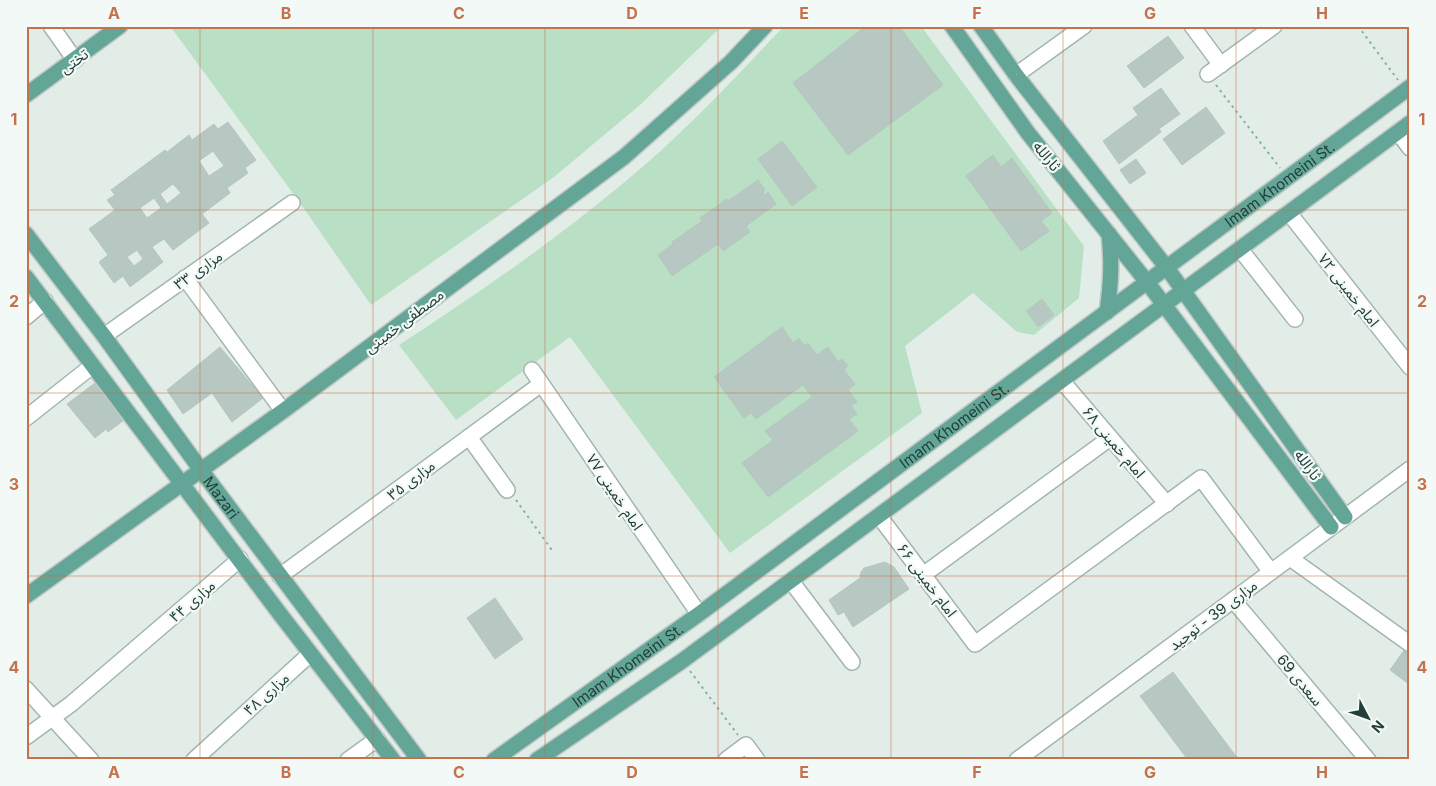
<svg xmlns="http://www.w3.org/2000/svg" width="1436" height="786" font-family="Inter,'Noto Sans Arabic',sans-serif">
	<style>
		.green { fill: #b9e0c5 }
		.building { fill: #b7c8c2; stroke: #b4c7c0; fill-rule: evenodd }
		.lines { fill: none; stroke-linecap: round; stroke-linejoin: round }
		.minor-casing { stroke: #a4b5b0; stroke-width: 18 }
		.major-casing { stroke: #c1c9c7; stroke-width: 18 }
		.path { stroke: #80b3a5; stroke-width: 2; stroke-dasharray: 2.5 4; stroke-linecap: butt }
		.minor { stroke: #fff; stroke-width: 15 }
		.major { stroke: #63a597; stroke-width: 15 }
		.grid { fill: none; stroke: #c4714c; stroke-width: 1; stroke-opacity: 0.55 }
		.labels { text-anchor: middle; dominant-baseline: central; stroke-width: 4.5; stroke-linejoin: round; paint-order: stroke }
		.street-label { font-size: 15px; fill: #213f38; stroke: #f3f9f6 }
		.neatline { fill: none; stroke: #c4714c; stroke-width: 2 }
		.grid-label { font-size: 16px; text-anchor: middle; font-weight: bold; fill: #c4714c }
	</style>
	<rect width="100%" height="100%" fill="#e2ede8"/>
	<g class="green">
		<path d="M170 26H722L640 105 554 177 371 305 300 203Z"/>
		<path d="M784 26H921L1084 246 1079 298 1034 335 1017 332 973 293 905 346 922 413 730 553 570 337 456 420 399 345C476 295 551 243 621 185 680 137 732 81 784 26Z"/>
	</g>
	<g class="building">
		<path d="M866 26H899L943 85 848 155 793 83Z"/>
		<path d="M1168 36 1184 58 1144 88 1127 66Z"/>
		<path d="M1161 88 1180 114 1159 129 1161 132 1119 164 1103 141 1138 115 1133 108Z"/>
		<path d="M1206 107 1225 133 1182 165 1163 139Z"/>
		<path d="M228 122 256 160 245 168 248 173 227 188 230 193 202 214 209 223 173 250 164 239 152 247 163 262 130 287 123 276 114 283 99 262 108 255 89 229 115 210 107 200 115 195 111 190 165 150 167 152 189 135 192 140 214 124 218 129ZM213 151 224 166 209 176 199 161ZM173 184 181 193 167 204 160 194ZM154 198 161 208 147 218 140 208ZM137 250 143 259 134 266 127 257Z"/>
		<path d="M782 141 817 187 792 206 758 159Z"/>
		<path d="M993 155 1001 167 1012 158 1052 213 1041 221 1049 231 1021 251 966 176Z"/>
		<path d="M1136 159 1146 173 1130 184 1120 170Z"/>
		<path d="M758 180 765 190 763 192 765 195 768 192 776 204 746 226 750 232 723 251 718 244 672 276 658 255 673 244 672 242 702 221 700 218 727 199 728 201Z"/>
		<path d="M1042 299 1054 315 1038 327 1026 311Z"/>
		<path d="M782 327 793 343 799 338 804 346 808 343 817 355 828 347 838 362 842 359 848 366 844 370 855 384 848 390 857 402 851 406 857 414 849 419 858 431 768 497 742 463 773 440 765 431 812 397 803 385 756 419 751 413 744 418 714 377Z"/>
		<path d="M220 347 263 398 232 422 212 393 183 414 167 390Z"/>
		<path d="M95 383 124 420 108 432 106 429 95 438 67 404Z"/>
		<path d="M885 562 894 567 909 589 853 627 844 612 838 615 829 600 860 578 861 572 864 568Z"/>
		<path d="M495 598 523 639 495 659 467 618Z"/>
		<path d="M1405 649 1410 652V685L1390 670Z"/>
		<path d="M1173 672 1238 759 1237 760H1188L1140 696Z"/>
	</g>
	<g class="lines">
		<defs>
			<g id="minor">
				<path d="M51 26 75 60"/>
				<path d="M1192 26 1221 65"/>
				<path d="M1208 74 1274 26"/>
				<path d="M1016 75 1084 26"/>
				<path d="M1398 132 1410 148"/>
				<path d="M1289 213 1410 367"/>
				<path d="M1240 249 1295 319"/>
				<path d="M185 278 283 411"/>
				<path d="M26 317 45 301"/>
				<path d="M104 336 292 203"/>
				<path d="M532 370 699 614"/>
				<path d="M1062 381 1167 504"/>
				<path d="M26 418 92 366"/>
				<path d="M469 437 507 490"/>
				<path d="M879 516 975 644 1201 478 1271 572"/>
				<path d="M1290 558 1410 644"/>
				<path d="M923 575 1110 438"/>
				<path d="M280 576 541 384"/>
				<path d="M791 581 852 662"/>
				<path d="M1233 600 1368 760"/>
				<path d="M26 689 91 760"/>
				<path d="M26 737 71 704 240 559"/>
				<path d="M194 760 310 654"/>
				<path d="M348 760 377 739"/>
				<path d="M726 760 746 745 757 760"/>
				<path d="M1017 760 1410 469"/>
			</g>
			<g id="major">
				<path d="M952 26 1028 133 1147 282 1331 527"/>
				<path d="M981 26 1016 75 1167 268 1345 517"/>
				<path d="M26 95 120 26"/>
				<path id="s1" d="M26 234 104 336 201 470 419 760"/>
				<path d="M26 277 280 614 393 760"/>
				<path d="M1107 312C1111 283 1112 263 1109 234"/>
				<path d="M26 596 283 411 624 157 731 62 765 26"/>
				<path id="s2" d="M494 760 699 614 1410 87"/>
				<path d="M537 760 682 661 1410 123"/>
			</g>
		</defs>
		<use href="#minor" class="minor-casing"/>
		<use href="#major" class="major-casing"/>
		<g class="path">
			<path d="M1358 26 1398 80"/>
			<path d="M1216 85 1280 168"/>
			<path d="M516 500 554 553"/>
			<path d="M690 671 738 735"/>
		</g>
		<use href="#minor" class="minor"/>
		<use href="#major" class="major"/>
	</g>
	<path class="grid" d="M200 26V760M373 26V760M545 26V760M718 26V760M891 26V760M1063 26V760M1236 26V760M26 210H1410M26 393H1410M26 576H1410"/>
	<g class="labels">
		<g class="street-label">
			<text transform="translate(74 61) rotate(-36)">تختی</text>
			<text transform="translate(1047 156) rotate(51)">ثارالله</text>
			<text stroke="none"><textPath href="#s2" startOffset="974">Imam Khomeini St.</textPath></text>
			<text transform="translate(198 270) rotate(-35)">مزاری ۳۳</text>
			<text transform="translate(1349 290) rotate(52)">امام خمینی ۷۲</text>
			<text transform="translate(404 321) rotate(-37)">مصطفی خمینی</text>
			<text stroke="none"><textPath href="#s2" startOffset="569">Imam Khomeini St.</textPath></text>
			<text transform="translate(1114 442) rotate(50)">امام خمینی ۶۸</text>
			<text transform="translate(1308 465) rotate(54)">ثارالله</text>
			<text transform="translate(411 480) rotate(-37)">مزاری ۳۵</text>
			<text transform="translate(615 492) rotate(56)">امام خمینی ۷۷</text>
			<text stroke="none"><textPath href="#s1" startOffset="328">Mazari</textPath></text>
			<text transform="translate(927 580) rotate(53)">امام خمینی ۶۶</text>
			<text transform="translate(192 601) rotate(-41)">مزاری ۴۴</text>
			<text transform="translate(1213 615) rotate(-37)">مزاری 39 - توحید</text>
			<text stroke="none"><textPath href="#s2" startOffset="164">Imam Khomeini St.</textPath></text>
			<text transform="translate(1300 680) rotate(50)">سعدی 69</text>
			<text transform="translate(266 694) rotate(-42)">مزاری ۴۸</text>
		</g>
	</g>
	<rect width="1436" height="786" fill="none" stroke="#f3f9f6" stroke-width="55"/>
	<g transform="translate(1368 718) rotate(131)" stroke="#f3f9f6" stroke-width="4" paint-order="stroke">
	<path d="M0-4L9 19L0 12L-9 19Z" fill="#213f38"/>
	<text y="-8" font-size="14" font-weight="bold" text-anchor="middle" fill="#213f38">N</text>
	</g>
	<rect x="28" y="28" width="1380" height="730" class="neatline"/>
	<g class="grid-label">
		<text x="114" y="19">A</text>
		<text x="286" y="19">B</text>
		<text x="459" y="19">C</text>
		<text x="632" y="19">D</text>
		<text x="804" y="19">E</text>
		<text x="977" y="19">F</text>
		<text x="1150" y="19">G</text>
		<text x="1322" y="19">H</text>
		<text x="14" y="125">1</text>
		<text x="1422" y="125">1</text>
		<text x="14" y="307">2</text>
		<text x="1422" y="307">2</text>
		<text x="14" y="490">3</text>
		<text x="1422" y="490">3</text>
		<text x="14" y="673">4</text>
		<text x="1422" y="673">4</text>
		<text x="114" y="778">A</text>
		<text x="286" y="778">B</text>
		<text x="459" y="778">C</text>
		<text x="632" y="778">D</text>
		<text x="804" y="778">E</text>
		<text x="977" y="778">F</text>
		<text x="1150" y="778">G</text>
		<text x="1322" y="778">H</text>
	</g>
</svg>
